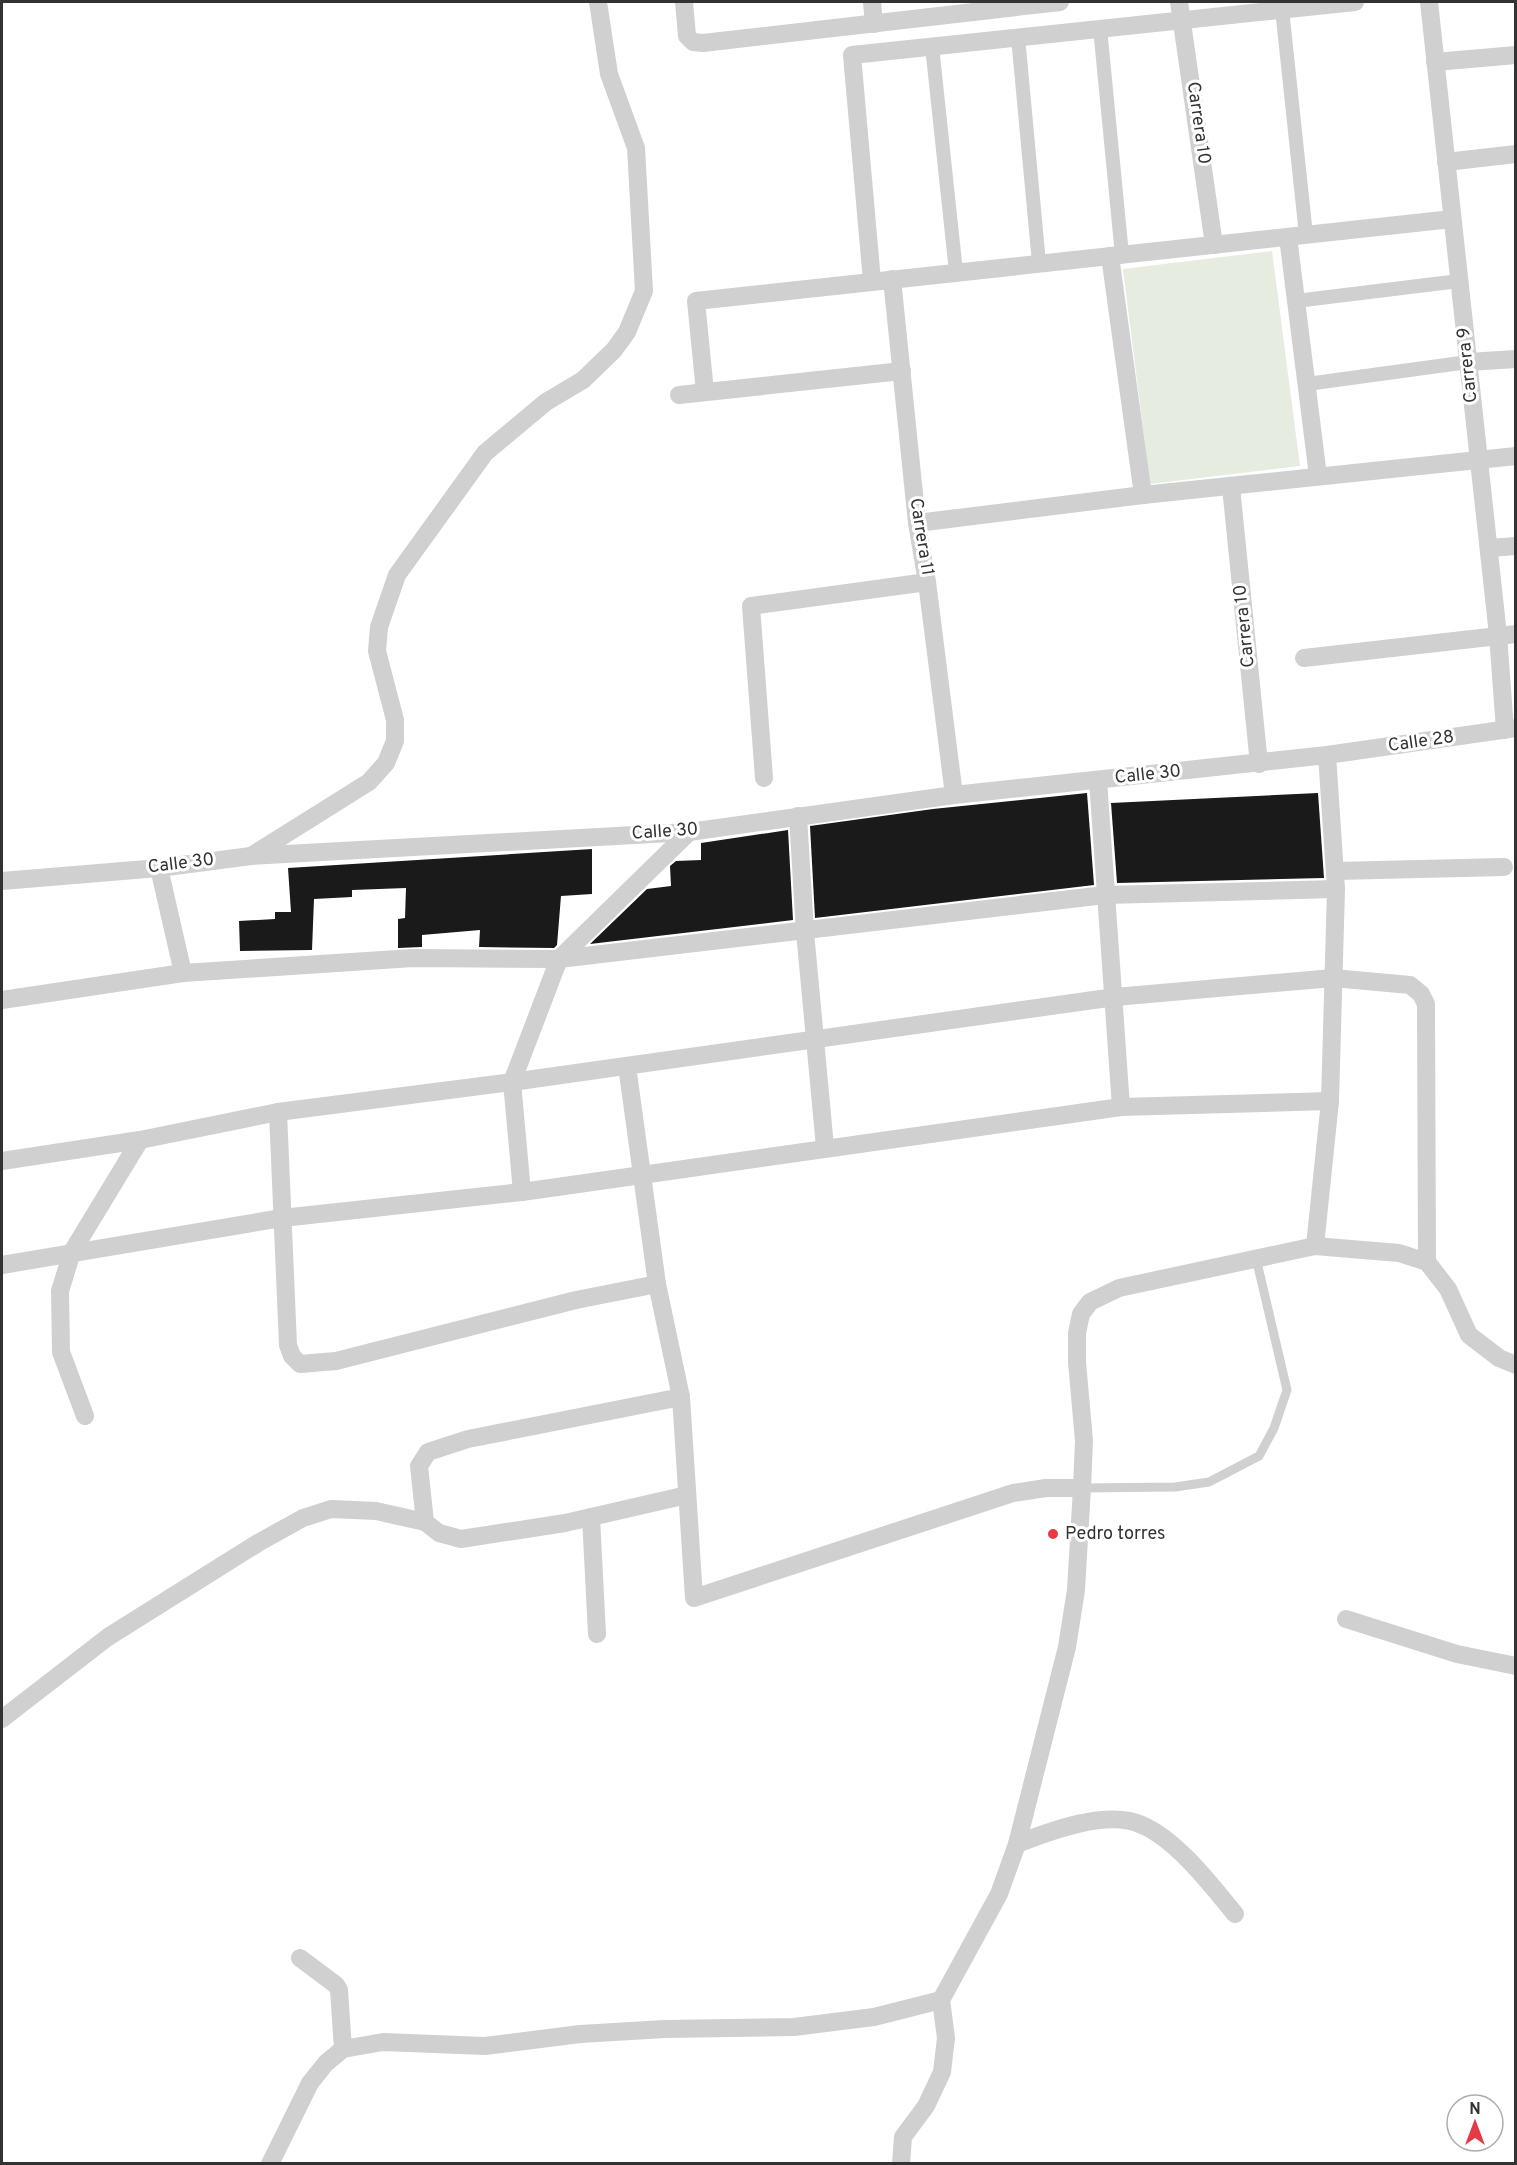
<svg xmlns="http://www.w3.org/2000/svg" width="1517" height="2165" font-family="Overpass,sans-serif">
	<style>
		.green { fill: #e6ecdf }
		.building { fill: #1a1a1a }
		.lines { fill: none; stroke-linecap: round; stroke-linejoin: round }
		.service { stroke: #d0d0d0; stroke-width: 9 }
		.pedestrian { stroke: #d0d0d0; stroke-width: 14 }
		.minor { stroke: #d0d0d0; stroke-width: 18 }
		.poi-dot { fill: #e63946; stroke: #fff; stroke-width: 2 }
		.labels { text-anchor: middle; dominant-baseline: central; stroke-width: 6; stroke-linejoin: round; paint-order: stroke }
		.street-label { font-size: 18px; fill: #333; stroke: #fff }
		.poi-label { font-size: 18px; fill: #333; stroke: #fff; text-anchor: start }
	</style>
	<rect width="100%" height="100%" fill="#fff"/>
	<path class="green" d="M1272 251 1300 466 1150 484 1123 269Z"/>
	<g class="building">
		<path d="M1087 793 1094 885 815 918 810 826 933 809Z"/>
		<path d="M1318 793 1324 878 1117 883 1111 803Z"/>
		<path d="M788 830 793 920 590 944 647 889 671 886 670 866 676 861 701 860V843Z"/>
		<path d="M592 849V894L561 896 557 945 554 948 479 947 480 930 422 935V947L398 948V919L405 918 406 888 352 890V897L314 899 312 950 240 951 239 921 275 919V912H291L288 868Z"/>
	</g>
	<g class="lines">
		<path class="service" d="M1082 1488 1175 1487 1209 1482 1259 1456 1274 1428 1287 1390 1256 1258"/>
		<g class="pedestrian">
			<path d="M1282 9 1306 235"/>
			<path d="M1100 28 1122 255"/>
			<path d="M1018 37 1039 263"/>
			<path d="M932 46 956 272"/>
			<path d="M1296 301 1459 281"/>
			<path d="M1307 384 1468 362"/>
		</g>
		<g class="minor">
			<path d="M684 2 687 36 693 42 703 43 1060 2"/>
			<path d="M872 2 874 24"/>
			<path d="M1179 2 1214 245"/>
			<path d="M1429 2 1498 635 1505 730"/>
			<path d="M1435 62 1516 55"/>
			<path d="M1446 162 1516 154"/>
			<path d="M1288 237 1318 476"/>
			<path d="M1110 256 1143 495"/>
			<path d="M892 279 917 523 927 582 954 795"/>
			<path d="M872 281 852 55 1355 2"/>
			<path d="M1468 362 1516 359"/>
			<path d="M705 392 696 301 1452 219"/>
			<path d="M679 395 902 371"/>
			<path d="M1231 487 1259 764"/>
			<path d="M917 523 1143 495 1516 456"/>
			<path d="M1489 548 1516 546"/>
			<path d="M1304 658 1516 634"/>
			<path d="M764 778 751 606 927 582"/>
			<path d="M1098 780 1121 1107"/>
			<path d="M798 816 805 932 825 1147"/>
			<path d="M251 856 369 782 386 763 395 741V720L377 651 379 627 397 575 485 453 546 402 583 380 614 350 627 332 644 291 636 148 609 74 598 2"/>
			<path d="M159 868 183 973"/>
			<path d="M1336 871 1504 867"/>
			<path d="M2 881 159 868 251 856 689 832 954 795 1327 755 1516 728"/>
			<path d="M2 1000 183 973 413 958 559 959 1105 895 1336 889"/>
			<path d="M627 1066 657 1284 681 1397 694 1598 1013 1493 1046 1488H1082"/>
			<path d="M278 1112 288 1345 292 1356 300 1364 336 1361 576 1300 657 1284"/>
			<path d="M2 1161 140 1140 278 1112 512 1082 1115 997 1333 978 1410 985 1421 994 1426 1004 1427 1262"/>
			<path d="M522 1192 512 1082 559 959 689 832"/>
			<path d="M1315 1246 1330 1101 1336 889 1327 755"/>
			<path d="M2 1265 282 1218 522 1192 1121 1107 1330 1101"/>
			<path d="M85 1416 61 1352 60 1291 72 1252 140 1140"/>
			<path d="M591 1517 597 1634"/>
			<path d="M425 1522 419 1466 428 1452 468 1439 681 1397"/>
			<path d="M1346 1619 1457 1654 1516 1666"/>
			<path d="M2 1719 108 1637 258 1543 303 1518 331 1509 376 1511 425 1522 439 1533 461 1539 565 1523 687 1495"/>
			<path d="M1017 1844C1050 1831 1108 1809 1142 1825 1177 1840 1211 1885 1235 1914"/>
			<path d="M300 1958 336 1985 339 1990 343 2049"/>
			<path d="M270 2164 310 2083 326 2063 343 2049 383 2042 485 2046 580 2034 665 2029 794 2027 874 2017 941 2000"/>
			<path d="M901 2164 903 2137 926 2106 942 2072 946 2038 941 2000 999 1894 1017 1844 1067 1647 1076 1590 1082 1488 1084 1441 1077 1362V1333L1081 1314 1090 1302 1119 1288 1315 1246 1399 1253 1427 1262 1448 1289 1469 1335 1499 1358 1516 1365"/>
		</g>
	</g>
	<circle class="poi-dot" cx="1053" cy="1534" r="6"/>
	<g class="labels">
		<g class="street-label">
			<text transform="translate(1198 123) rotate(82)">Carrera 10</text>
			<text transform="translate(1468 365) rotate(-96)">Carrera 9</text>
			<text transform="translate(921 537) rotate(81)">Carrera 11</text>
			<text transform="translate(1245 626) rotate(-96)">Carrera 10</text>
			<text transform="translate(1421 742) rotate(-8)">Calle 28</text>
			<text transform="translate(1148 775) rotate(-6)">Calle 30</text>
			<text transform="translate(665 832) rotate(-4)">Calle 30</text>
			<text transform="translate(181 864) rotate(-7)">Calle 30</text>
		</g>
		<g class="poi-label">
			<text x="1065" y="1534">Pedro torres</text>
		</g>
	</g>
	<rect width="1517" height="2165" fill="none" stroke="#333333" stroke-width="6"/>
	<g transform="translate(1475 2123)"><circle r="28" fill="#ffffff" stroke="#adadad" stroke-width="1.5"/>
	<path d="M0-4.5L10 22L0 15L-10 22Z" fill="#e63946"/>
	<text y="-9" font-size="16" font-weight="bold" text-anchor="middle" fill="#333333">N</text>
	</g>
</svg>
